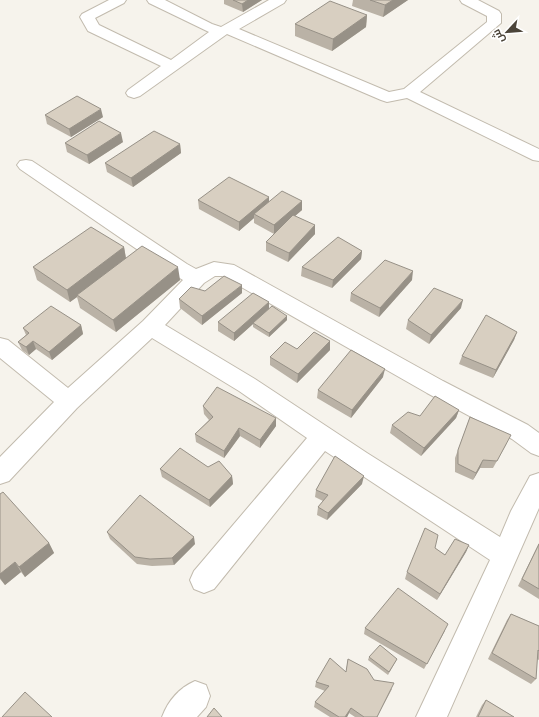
<svg xmlns="http://www.w3.org/2000/svg" width="539" height="717" font-family="Figtree,Cairo,sans-serif">
	<style>
		.lines { fill: none; stroke-linecap: round; stroke-linejoin: round }
		.minor-casing { stroke: #c2bbae; stroke-width: 2 }
		.minor { fill: #fff; fill-rule: evenodd }
		.wall { fill: #bab2a6 }
		.shaded-wall { fill: #979187 }
		.building { fill: #d8cfc1; stroke: #979187 }
	</style>
	<rect width="100%" height="100%" fill="#f6f3ec"/>
	<g class="lines">
		<defs>
			<g id="minor">
				<path d="M109 0H126L124 3 95 18 99 25 171 60 209 32 149 3 147 0H165L212 24 221 27 269 0H286L284 3 239 29 389 92 404 89 487 22V16L462 3 460 0H478L499 11 501 14V23L420 92 539 149V161L533 160 407 98 387 102 381 100 227 34 140 96 134 98 128 96 126 93 128 90 161 66 88 31 80 17 82 14Z"/>
				<path d="M26 160 32 161 187 264 196 269 214 262 234 265 443 381 528 425 539 433V456L531 453 512 439 427 393 222 276H215L204 283 165 325 255 379 367 453 500 537 511 511 530 476 539 473V508L447 717H416L490 560 325 451 214 589 204 593 194 589 190 580 194 571 307 438 239 391 152 338 77 408 9 481 0 484V457L54 402 0 358V338L8 340 68 388 143 321 183 280 173 274 20 169 17 165 20 161Z"/>
				<path d="M195 681 206 685 210 696 206 707 197 717H162C168 701 179 688 195 681Z"/>
			</g>
		</defs>
		<use href="#minor" class="minor-casing"/>
		<use href="#minor" class="minor"/>
	</g>
	<g class="wall">
		<path d="M224 0H262L243 12 224 4Z"/>
		<path d="M353 0H408L383 17 352 6Z"/>
		<path d="M367 15 366 27 332 51 295 36V24Z"/>
		<path d="M45 115 103 117 71 137 47 124Z"/>
		<path d="M123 142 89 164 67 152 65 143Z"/>
		<path d="M180 144 181 153 133 187 107 172 105 163Z"/>
		<path d="M269 197V202L302 201V210L295 216 315 234 288 262 266 251V242L274 234 254 223V218L239 231 199 209 198 200Z"/>
		<path d="M124 247 126 258 180 280 116 332 80 308 77 297 70 302 37 280 33 267Z"/>
		<path d="M362 251 361 259 332 288 301 276 302 267Z"/>
		<path d="M412 280 379 317 350 301 351 293Z"/>
		<path d="M205 291 242 293 202 325 180 308 179 299Z"/>
		<path d="M269 302V309L287 320 269 337 253 327V324L234 341 218 331V322Z"/>
		<path d="M461 308 429 344 406 329 408 320Z"/>
		<path d="M81 325 83 334 52 360 36 349 29 355 22 350 18 342 26 335 23 328Z"/>
		<path d="M517 332 514 340 493 378 459 364 462 356Z"/>
		<path d="M330 341V350L297 383 270 365V357Z"/>
		<path d="M383 377 351 418 317 398 318 390Z"/>
		<path d="M203 406 276 418V426L260 448 240 436 224 458 196 442 195 434 209 420 204 414Z"/>
		<path d="M459 410 456 418 421 456 390 433 392 425 420 416Z"/>
		<path d="M470 417 507 443 493 468H480L473 480 455 472V458Z"/>
		<path d="M208 467 232 476 233 484 210 507 162 477 160 469Z"/>
		<path d="M362 484 327 520 317 515 318 507 323 501 315 497 316 490Z"/>
		<path d="M0 494 49 543 54 553 25 577 21 572 5 585 0 579Z"/>
		<path d="M107 532 195 544 174 565 152 566 137 564 110 539Z"/>
		<path d="M539 543V599L518 586 536 549Z"/>
		<path d="M469 545 466 552 437 600 405 579 407 572 435 548 445 555Z"/>
		<path d="M511 614 539 626V660L537 659 536 679 531 684 488 659 507 620Z"/>
		<path d="M365 628 445 631 424 669 364 634Z"/>
		<path d="M369 657 397 659 388 675 368 660Z"/>
		<path d="M348 659 374 680 392 689 377 717H355L349 713 347 717H330L314 707 315 702 325 691 315 687 316 682 346 672Z"/>
		<path d="M486 700 514 717H476L482 705Z"/>
	</g>
	<g class="shaded-wall">
		<path d="M248 0H262L243 12 242 4Z"/>
		<path d="M393 0H408L383 17 385 5Z"/>
		<path d="M367 15 366 27 332 51 333 39Z"/>
		<path d="M101 109 103 117 71 137 69 129Z"/>
		<path d="M121 133 123 142 89 164 87 155Z"/>
		<path d="M180 144 181 153 133 187 131 178Z"/>
		<path d="M269 197V206L254 214V218L239 231V222Z"/>
		<path d="M302 201V210L274 234V225Z"/>
		<path d="M315 225V234L288 262 289 253Z"/>
		<path d="M124 247 126 259 77 295V297L70 302 67 290Z"/>
		<path d="M362 251 361 259 332 288 333 280Z"/>
		<path d="M178 267 180 280 116 332 113 320Z"/>
		<path d="M413 271 412 280 379 317 380 308Z"/>
		<path d="M242 285V293L202 325V316Z"/>
		<path d="M463 300 461 308 429 344 431 335Z"/>
		<path d="M269 302V311L253 323V324L234 341V333Z"/>
		<path d="M287 316V320L269 337V333Z"/>
		<path d="M81 325 83 334 52 360 49 352Z"/>
		<path d="M517 332 514 340 493 378 496 370Z"/>
		<path d="M33 341 36 349 29 355 26 347Z"/>
		<path d="M330 341V350L297 383 298 374Z"/>
		<path d="M385 369 383 377 351 418 352 410Z"/>
		<path d="M459 410 456 418 421 456 424 448Z"/>
		<path d="M276 418V426L260 448V440Z"/>
		<path d="M239 428 240 436 224 458V451Z"/>
		<path d="M483 460 480 468 473 480 476 473Z"/>
		<path d="M232 476 233 484 210 507 209 500Z"/>
		<path d="M364 476 362 484 327 520 328 513Z"/>
		<path d="M194 537 195 544 174 565 172 558Z"/>
		<path d="M49 543 54 553 25 577 19 567Z"/>
		<path d="M469 545 466 552 437 600 440 594Z"/>
		<path d="M15 562 21 572 5 585 0 578V574Z"/>
		<path d="M351 708 349 713 347 717H345Z"/>
	</g>
	<g class="building">
		<path d="M233 0H248L242 4Z"/>
		<path d="M370 0H393L385 5Z"/>
		<path d="M330 1 367 15 333 39 295 24Z"/>
		<path d="M77 96 101 109 69 129 45 115Z"/>
		<path d="M99 121 121 133 87 155 65 143Z"/>
		<path d="M154 131 180 144 131 178 105 163Z"/>
		<path d="M229 177 269 197 239 222 198 200Z"/>
		<path d="M282 191 302 201 274 225 254 214Z"/>
		<path d="M293 215 315 225 289 253 266 242Z"/>
		<path d="M91 227 124 247 67 290 33 267Z"/>
		<path d="M338 237 362 251 333 280 302 267Z"/>
		<path d="M142 246 178 267 113 320 77 295Z"/>
		<path d="M385 260 413 271 380 308 351 293Z"/>
		<path d="M224 276 242 285 202 316 179 299 191 287 205 291Z"/>
		<path d="M434 288 463 300 431 335 408 320Z"/>
		<path d="M253 293 269 302 234 333 218 322Z"/>
		<path d="M51 306 81 325 49 352 33 341 26 347 18 342 29 333 23 328Z"/>
		<path d="M272 306 287 316 269 333 253 323Z"/>
		<path d="M486 315 517 332 496 370 462 356Z"/>
		<path d="M314 332 330 341 298 374 270 357 285 342 297 349Z"/>
		<path d="M351 350 385 369 352 410 318 390Z"/>
		<path d="M217 387 276 418 260 440 239 428 224 451 195 434 213 417 203 406Z"/>
		<path d="M435 396 459 410 424 448 392 425 408 412 420 416Z"/>
		<path d="M470 417 511 435 497 461 483 460 476 473 458 464V450Z"/>
		<path d="M180 448 208 467 219 461 232 476 209 500 160 469Z"/>
		<path d="M335 456 364 476 328 513 318 507 328 495 316 490Z"/>
		<path d="M3 492 49 543 19 567 15 562 0 574V494Z"/>
		<path d="M140 495 194 537 172 558 150 559 135 557 107 532Z"/>
		<path d="M425 528 438 535 435 548 445 555 455 539 469 545 440 594 407 572Z"/>
		<path d="M539 544V589L522 579Z"/>
		<path d="M398 588 448 624 427 664 365 628Z"/>
		<path d="M511 614 539 626V651L538 650 536 679 492 653Z"/>
		<path d="M380 645 397 659 389 672 369 657Z"/>
		<path d="M330 658 346 672 348 659 367 669 374 680 394 683 377 717H364L351 708 345 717H339L315 702 329 686 316 682Z"/>
		<path d="M25 692 52 717H2Z"/>
		<path d="M486 700 514 717H478Z"/>
		<path d="M214 708 222 717H207Z"/>
	</g>
	<g transform="translate(507 32) rotate(244)" stroke="#ffffff" stroke-width="3" paint-order="stroke">
	<path d="M0-3L7 15L0 10L-7 15Z" fill="#4b4439"/>
	<text y="-6" font-size="11" font-weight="bold" text-anchor="middle" fill="#4b4439">ش</text>
	</g>
</svg>
